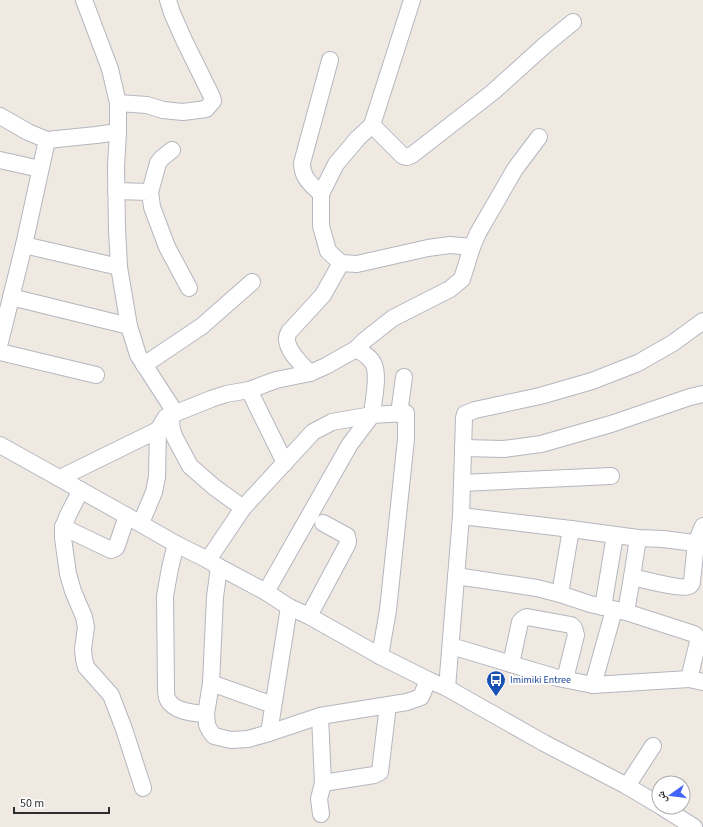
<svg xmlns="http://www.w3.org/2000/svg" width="703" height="827" font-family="'Source Sans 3','Noto Naskh Arabic',sans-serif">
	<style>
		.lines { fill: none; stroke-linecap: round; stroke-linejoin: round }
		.minor-casing { stroke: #b4b7c1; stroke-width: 18 }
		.minor { stroke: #fff; stroke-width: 16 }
		.labels { text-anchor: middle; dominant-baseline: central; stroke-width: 3.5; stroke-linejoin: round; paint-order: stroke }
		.transit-label { font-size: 10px; fill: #164399; stroke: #fff; text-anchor: start }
	</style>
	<rect width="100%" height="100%" fill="#efe9e1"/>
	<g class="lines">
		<defs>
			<g id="minor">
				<path d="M118 103 147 105 163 110 183 112 206 109 213 101 212 97 184 40 172 13 168 0"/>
				<path d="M0 116 28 132 47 140 96 135 118 132V103L110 69 84 0"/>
				<path d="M372 125 412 0"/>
				<path d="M118 132 116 166 117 229 119 267 129 326 138 355 171 406 173 414 171 421 172 430 175 438 190 466 214 487 243 508"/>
				<path d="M0 160 40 169"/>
				<path d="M116 191 150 192 152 207 167 247 189 288"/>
				<path d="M150 192 158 163 162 158 172 150"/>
				<path d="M321 194C311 184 302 178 302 163L330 60"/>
				<path d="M24 245 119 267"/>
				<path d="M472 247 450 245 428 248 357 264 341 263 328 251 321 226V194L336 164 358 138 372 125 403 156 407 157 412 155 493 92 545 45 573 22"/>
				<path d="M11 297 129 326"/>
				<path d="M0 342 24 245 47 140"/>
				<path d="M0 352 96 375"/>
				<path d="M144 365 202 326 252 282"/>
				<path d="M310 373C302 365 286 350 287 338 287 336 288 334 289 332L323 295 341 263"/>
				<path d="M249 390 285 463"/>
				<path d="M399 414 404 377"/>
				<path d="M0 445 127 516 176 544 208 560 219 567 266 592 289 607 309 616 380 656 428 680 447 688 544 743 627 786 659 805"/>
				<path d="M463 448 504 449 541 444 611 424 690 397 703 394"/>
				<path d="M60 478 158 430"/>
				<path d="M462 483 611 476"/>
				<path d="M81 490 69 513 63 527V538L68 574 73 591 84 617 86 627 83 649 84 659 86 667 111 695 124 729 143 788"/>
				<path d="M461 516 464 418 465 414 475 410 540 396 592 381 638 363 673 343 703 321"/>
				<path d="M141 523 154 492 157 477 158 430 166 417 211 399 226 394 249 390 276 380 310 373 326 366 356 349 365 340 393 318 450 289 462 279 472 247 478 233 515 169 539 137"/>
				<path d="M63 527 111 550 116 548 127 516"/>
				<path d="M638 538 632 577C642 579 682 590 689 586 691 585 692 583 692 581L696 543 703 526"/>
				<path d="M176 544 170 568 165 596 166 688C166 692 166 697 168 700 174 712 195 713 206 714"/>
				<path d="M208 560 243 508 313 432 332 422 372 415C373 402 379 377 374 365 371 357 363 353 356 349"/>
				<path d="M219 567 215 597 211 683 206 714 207 725 210 731 214 736 231 740 248 739 269 733 320 716 407 702 421 697 428 680"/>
				<path d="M456 576 537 588 560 594 590 604 626 612 694 634 697 637 698 642 689 679 703 682"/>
				<path d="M266 592 350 444 372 415 406 413V439L388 610 380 656"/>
				<path d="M560 594 571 529"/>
				<path d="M603 607 615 535"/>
				<path d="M626 612 632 577"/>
				<path d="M309 616 347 545 348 541 347 536 323 523"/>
				<path d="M451 646 558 678 593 685 689 679"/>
				<path d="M511 664 520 622 523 619 527 617 571 625 574 628 576 635 565 679"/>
				<path d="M211 683 273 705"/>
				<path d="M593 685 614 610"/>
				<path d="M447 688 461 516 571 529 638 538 663 539 703 544"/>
				<path d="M320 716 323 783 319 799 321 814"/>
				<path d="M269 733 289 607"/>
				<path d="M323 783 374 775 380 772 388 705"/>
				<path d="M627 786 653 746"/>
				<path d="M662 807 694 827"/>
			</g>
		</defs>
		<use href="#minor" class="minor-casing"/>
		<use href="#minor" class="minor"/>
	</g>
	<defs>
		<symbol id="bus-pin" viewBox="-11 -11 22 30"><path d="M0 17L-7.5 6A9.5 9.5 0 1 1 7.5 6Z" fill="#1a4fb4" stroke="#fff"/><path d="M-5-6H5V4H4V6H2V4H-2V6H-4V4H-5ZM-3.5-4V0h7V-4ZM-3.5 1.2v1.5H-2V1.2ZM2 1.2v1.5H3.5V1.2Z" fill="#fff"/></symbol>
	</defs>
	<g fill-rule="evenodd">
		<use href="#bus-pin" x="485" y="669" width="22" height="30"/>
	</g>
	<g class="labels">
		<g class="transit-label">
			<text x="510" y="680">Imimiki Entree</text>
		</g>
	</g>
	<g transform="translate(671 795) rotate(256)"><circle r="19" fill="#ffffff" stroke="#ababab"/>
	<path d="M0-3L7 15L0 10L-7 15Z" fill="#4264fb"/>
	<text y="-6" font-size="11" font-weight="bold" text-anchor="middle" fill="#2e2e2e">ش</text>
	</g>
	<path d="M14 807v6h95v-6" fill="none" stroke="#2e2e2e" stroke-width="2"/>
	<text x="20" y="807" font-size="12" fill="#2e2e2e" stroke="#ffffff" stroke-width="3" paint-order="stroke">50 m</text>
</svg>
